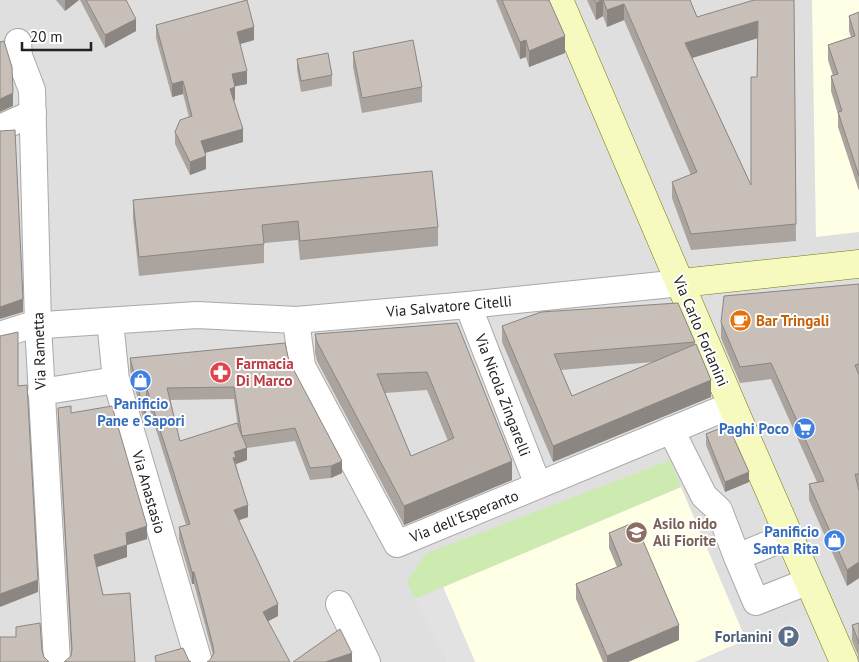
<svg xmlns="http://www.w3.org/2000/svg" width="859" height="662" font-family="'PT Sans',sans-serif">
	<style>
		.residential { fill: #e0dfdf }
		.education { fill: #ffffe5 }
		.grass { fill: #cdebb0 }
		.parking { fill: #e2e2e2 }
		.lines { fill: none; stroke-linecap: round; stroke-linejoin: round }
		.street-casing { stroke: #a9a9a9; stroke-width: 28 }
		.secondary-casing { stroke: #707d05; stroke-width: 29 }
		.street { stroke: #fff; stroke-width: 26 }
		.secondary { stroke: #f7fabf; stroke-width: 28 }
		.wall { fill: #aba49e; fill-rule: evenodd }
		.shaded-wall { fill: #8b8681 }
		.building { fill: #c7bfb8; stroke: #8b8681; fill-rule: evenodd }
		.labels { text-anchor: middle; dominant-baseline: central; stroke-width: 4; stroke-linejoin: round; paint-order: stroke }
		.street-label { font-size: 15px; fill: #222; stroke: #fff }
		.food-label { font-size: 15px; font-weight: bold; fill: #c56008; stroke: #fff; text-anchor: start }
		.health-label { font-size: 15px; font-weight: bold; fill: #be3a42; stroke: #fff; text-anchor: start }
		.shop-label { font-size: 15px; font-weight: bold; fill: #366cbe; stroke: #fff; text-anchor: end }
		.education-label { font-size: 15px; font-weight: bold; fill: #785e54; stroke: #fff; text-anchor: start }
		.service-label { font-size: 15px; font-weight: bold; fill: #4e5e75; stroke: #fff; text-anchor: end }
	</style>
	<rect width="100%" height="100%" fill="#f2efe9"/>
	<rect class="residential" x="0" y="0" width="859" height="662"/>
	<g class="education">
		<path d="M812 0H859V232L816 237Z"/>
		<path d="M681 487 746 640 695 662H475L443 587Z"/>
	</g>
	<path class="grass" d="M670 460 681 487 415 599 407 582 425 554Z"/>
	<g class="parking">
		<path d="M103 330 107 374 50 383 47 335Z"/>
		<path d="M443 587 475 662H447L415 599Z"/>
		<path d="M810 613 830 662H695Z"/>
	</g>
	<g class="lines">
		<defs>
			<g id="street">
				<path d="M18 42 19 56 32 90 38 325 57 662"/>
				<path d="M0 128 33 113"/>
				<path d="M468 305 538 485"/>
				<path d="M296 320 302 366 397 544 732 405"/>
				<path d="M110 321 116 380 199 662"/>
				<path d="M0 335 28 326 197 315 296 320 468 305 681 283"/>
				<path d="M41 392 116 380"/>
				<path d="M671 430 704 496 719 510 737 557"/>
				<path d="M789 536 737 557 756 602 809 581"/>
				<path d="M339 604 367 662"/>
			</g>
			<g id="secondary">
				<path d="M559 0 732 405 844 662"/>
				<path d="M681 283 859 264"/>
			</g>
		</defs>
		<use href="#street" class="street-casing"/>
		<use href="#secondary" class="secondary-casing"/>
		<use href="#street" class="street"/>
		<use href="#secondary" class="secondary"/>
	</g>
	<g class="wall">
		<path d="M56 0H79L65 11Z"/>
		<path d="M80 0H126L136 31 105 48Z"/>
		<path d="M496 0H549L565 53 529 67 526 57 520 59Z"/>
		<path d="M587 0H690L697 17 794 0 796 241 691 250 672 198V182L691 175 624 20 607 27 603 16 596 20ZM758 38 757 77 751 185 692 58Z"/>
		<path d="M859 12V191L838 127V114L831 91V76H833L828 60V45L851 37 849 31V16Z"/>
		<path d="M156 25 254 40 240 44 247 84 235 86V100H234L243 142 205 153 206 169 190 175 175 144V132L189 117 183 94 172 97 156 38Z"/>
		<path d="M353 52 422 87V102L362 113 353 67Z"/>
		<path d="M297 59 332 75V86L301 92 297 69Z"/>
		<path d="M133 200 438 227V246L300 260 298 240 264 243V263L139 276 133 219Z"/>
		<path d="M859 284V578L847 586 809 500V484L817 482 771 379 740 383 721 338V322Z"/>
		<path d="M457 323 512 480 404 525 317 361 315 353V334ZM427 390 448 441 411 456 385 393Z"/>
		<path d="M502 326 695 342V345L711 397 553 462 502 342ZM653 362 572 396 561 370Z"/>
		<path d="M130 358 289 361 342 473 331 478 310 480 295 441 247 448V460L236 464 248 517 239 520 278 616 268 621 210 660 213 655 194 584H192L179 539V527L186 525 147 401 145 426 130 370ZM234 399 238 427 180 441 170 400Z"/>
		<path d="M58 408 71 413 147 539 127 545V557L97 567 103 595 135 662H66L71 656V651L58 420Z"/>
		<path d="M706 434 749 482 725 492 706 445Z"/>
		<path d="M609 533 679 640 628 662H603L576 599V584L617 567 609 548Z"/>
		<path d="M859 623V662H858V655L852 641V625Z"/>
	</g>
	<g class="shaded-wall">
		<path d="M65 0H79L65 11Z"/>
		<path d="M603 0V16L596 20V3Z"/>
		<path d="M624 4V20L607 27V10Z"/>
		<path d="M136 19V31L105 48V35Z"/>
		<path d="M758 21V38L685 60V43Z"/>
		<path d="M254 27V40L237 45V32Z"/>
		<path d="M565 36V53L529 67V51Z"/>
		<path d="M526 40V57L520 59V42Z"/>
		<path d="M247 71V84L232 87V74Z"/>
		<path d="M183 81V94L172 97V84Z"/>
		<path d="M235 87V100L230 102V89Z"/>
		<path d="M13 93V106L0 112V99Z"/>
		<path d="M243 129V142L201 154V141Z"/>
		<path d="M206 156V169L190 175V162Z"/>
		<path d="M23 299V312L0 319V307Z"/>
		<path d="M711 380V397L553 462V446Z"/>
		<path d="M147 389V401L145 426V414Z"/>
		<path d="M247 448V460L236 464 233 458 234 452Z"/>
		<path d="M342 461V473L331 478V466Z"/>
		<path d="M512 461V480L404 525V506Z"/>
		<path d="M749 472V482L725 492V482Z"/>
		<path d="M248 505V517L234 522V510Z"/>
		<path d="M147 526V539L127 545V557L94 568V555L126 533Z"/>
		<path d="M859 562V578L847 586V570Z"/>
		<rect x="192" y="572" width="2" height="12"/>
		<path d="M38 580V592L0 607V594Z"/>
		<path d="M278 604V616L263 624V612Z"/>
		<path d="M679 625V640L628 662H607V656Z"/>
		<path d="M352 653V662H325Z"/>
	</g>
	<g class="building">
		<path d="M86 0H126L136 19 105 35Z"/>
		<path d="M247 0 254 27 237 32 247 71 232 74 235 87 230 89 243 129 201 141 206 156 190 162 175 132 180 120 192 116 183 81 172 84 156 25Z"/>
		<path d="M502 0H549L565 36 529 51 526 40 520 42Z"/>
		<path d="M594 0H602L596 3Z"/>
		<path d="M603 0H690L697 17 754 0H794L796 224 691 234 672 182 697 172 624 4 607 10ZM758 21 757 77H751V185L685 43Z"/>
		<path d="M859 12V176L838 112 842 111 831 76 838 74 828 45 855 36 849 16Z"/>
		<path d="M413 40 422 87 362 98 353 52Z"/>
		<path d="M4 41 12 67 13 93 0 99V42Z"/>
		<path d="M328 53 332 75 301 81 297 59Z"/>
		<path d="M15 130 23 299 0 307V131Z"/>
		<path d="M432 171 438 227 300 241 298 221 262 225 264 244 139 257 133 200Z"/>
		<path d="M859 284V364L855 365 859 375V474H855L859 491V562L847 570 809 484 824 481 771 363 740 367 721 322 724 296Z"/>
		<path d="M678 303 695 342 554 354 572 396 696 344 711 380 553 446 502 326 541 312Z"/>
		<path d="M457 323 512 461 404 506 317 342 315 334ZM427 372 454 438 411 456 377 374Z"/>
		<path d="M18 332V386L27 385 38 580 0 594V336Z"/>
		<path d="M285 343 289 361 342 461 331 466 310 468 295 428 242 436 247 448 234 452 236 457 233 458 248 505 234 510 278 604 263 612 290 662H207L210 660 214 653 213 646 194 572H192L179 527 190 524 147 389 145 414 130 358ZM234 387 242 436 237 423 180 441 167 388Z"/>
		<path d="M71 406V413L112 406 147 526 126 533 127 545 94 555 103 595 130 593 135 662H64L71 656 72 649 58 408Z"/>
		<path d="M728 425 749 472 725 482 706 434Z"/>
		<path d="M635 522 679 625 607 656 576 584 622 565 609 533Z"/>
		<path d="M40 623 42 650 44 657 49 662H0V637H16V627Z"/>
		<path d="M859 623V644L858 640 852 625Z"/>
		<path d="M340 629 352 653 325 662H293Z"/>
		<path d="M183 648 189 661 191 662H156L155 656Z"/>
	</g>
	<defs>
		<symbol id="cafe-disc" viewBox="-11 -11 22 22"><circle r="9.5" fill="#e8710a" stroke="#fff"/><path d="M-5.5-4.5H6V0H3Q3 3.5 0 3.5H-2.5Q-5.5 3.5-5.5 0ZM3-3.2v2h1.7v-2ZM-6 4.5H4V6H-6Z" fill="#fff"/></symbol>
		<symbol id="pharmacy-disc" viewBox="-11 -11 22 22"><circle r="9.5" fill="#e0444e" stroke="#fff"/><path d="M-2-6h4v4h4v4h-4v4h-4v-4h-4v-4h4Z" fill="#fff"/></symbol>
		<symbol id="shop-disc" viewBox="-11 -11 22 22"><circle r="9.5" fill="#3f7fe0" stroke="#fff"/><path d="M-5-2.5h2.3a2.7 3.5 0 0 1 5.4 0H5L5.5 6h-11ZM-1.5-2.5h3a1.5 2.3 0 0 0-3 0Z" fill="#fff"/></symbol>
		<symbol id="supermarket-disc" viewBox="-11 -11 22 22"><circle r="9.5" fill="#3f7fe0" stroke="#fff"/><path d="M-6-5.5h2.5l.6 2H6L4.5 2H-2.5L-4.4-4H-6ZM-1.5 3.2a1.3 1.3 0 1 0 .1 0ZM3 3.2a1.3 1.3 0 1 0 .1 0Z" fill="#fff"/></symbol>
		<symbol id="school-disc" viewBox="-11 -11 22 22"><circle r="9.5" fill="#8d6e63" stroke="#fff"/><path d="M0-5L7-2L0 1L-7-2ZM-4 1L0 2.5L4 1V4Q0 6-4 4Z" fill="#fff"/></symbol>
		<symbol id="parking-disc" viewBox="-11 -11 22 22"><circle r="9.5" fill="#5c6f8a" stroke="#fff"/><path d="M-3.5-5.5H1a3.5 3.5 0 0 1 0 7H-1V5.5H-3.5ZM-1-3.4V-.6H.8a1.4 1.4 0 0 0 0-2.8Z" fill="#fff"/></symbol>
	</defs>
	<g fill-rule="evenodd">
		<use href="#cafe-disc" x="728" y="308" width="25" height="25"/>
		<use href="#pharmacy-disc" x="208" y="360" width="25" height="25"/>
		<use href="#shop-disc" x="128" y="368" width="25" height="25"/>
		<use href="#supermarket-disc" x="792" y="416" width="25" height="25"/>
		<use href="#school-disc" x="624" y="520" width="25" height="25"/>
		<use href="#shop-disc" x="822" y="528" width="25" height="25"/>
		<use href="#parking-disc" x="776" y="624" width="25" height="25"/>
	</g>
	<g class="labels">
		<g class="street-label">
			<text transform="translate(449 306) rotate(-5)">Via Salvatore Citelli</text>
			<text transform="translate(701 331) rotate(67)">Via Carlo Forlanini</text>
			<text transform="translate(39 351) rotate(-92)">Via Rametta</text>
			<text transform="translate(503 395) rotate(69)">Via Nicola Zingarelli</text>
			<text transform="translate(149 492) rotate(74)">Via Anastasio</text>
			<text transform="translate(464 516) rotate(-22)">Via dell'Esperanto</text>
		</g>
		<g class="food-label">
			<text x="756" y="320">Bar Tringali</text>
		</g>
		<g class="health-label">
			<text x="236" y="363">Farmacia<tspan x="236" dy="17">Di Marco</tspan></text>
		</g>
		<g class="shop-label">
			<text x="141" y="403" text-anchor="middle">Panificio<tspan x="141" dy="17">Pane e Sapori</tspan></text>
			<text x="789" y="428">Paghi Poco</text>
			<text x="819" y="531">Panificio<tspan x="819" dy="17">Santa Rita</tspan></text>
		</g>
		<g class="education-label">
			<text x="653" y="523">Asilo nido<tspan x="653" dy="17">Ali Fiorite</tspan></text>
		</g>
		<g class="service-label">
			<text x="772" y="636">Forlanini</text>
		</g>
	</g>
	<path d="M22 42v8h69v-8" fill="none" stroke="#222222" stroke-width="2.5"/>
	<text x="30" y="42" font-size="15" fill="#222222" stroke="#ffffff" stroke-width="4" paint-order="stroke">20 m</text>
</svg>
